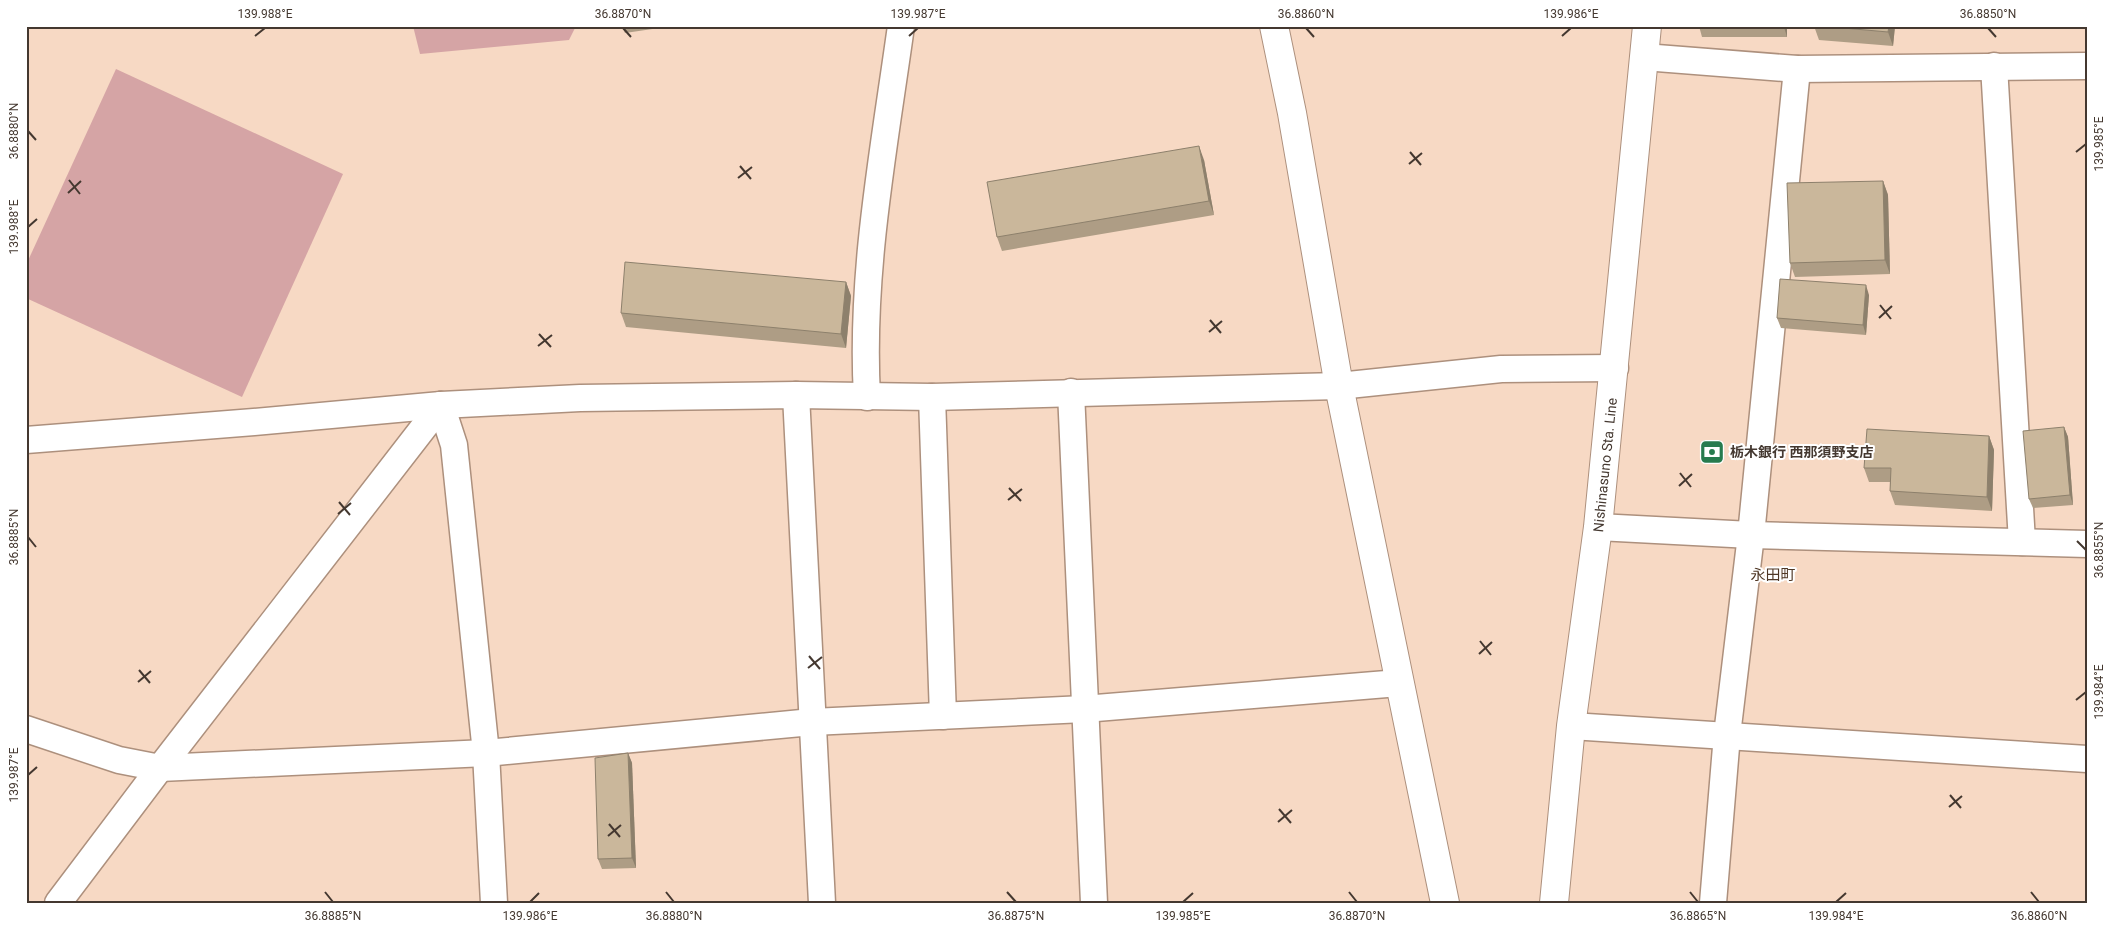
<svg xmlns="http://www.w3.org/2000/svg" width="2113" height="929" font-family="Roboto,'Noto Sans JP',sans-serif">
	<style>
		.green { fill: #d5a4a5 }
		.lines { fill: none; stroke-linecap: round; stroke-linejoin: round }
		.minor-casing { stroke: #ad907d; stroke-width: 29 }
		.tertiary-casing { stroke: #ad907d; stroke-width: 30 }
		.secondary-casing { stroke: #ad907d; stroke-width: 30 }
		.minor { stroke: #fff; stroke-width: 26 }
		.tertiary { stroke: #fff; stroke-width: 28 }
		.secondary { stroke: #fff; stroke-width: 28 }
		.wall { fill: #ae9d85 }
		.shaded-wall { fill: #8d806c }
		.building { fill: #cab79b; stroke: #8d806c }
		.ticks { fill: none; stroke: #443830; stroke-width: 2 }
		.labels { text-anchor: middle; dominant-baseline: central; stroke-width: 4; stroke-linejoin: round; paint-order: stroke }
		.poi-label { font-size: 14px; font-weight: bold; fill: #443830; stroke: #fff; text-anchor: start }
		.street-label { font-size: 14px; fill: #443830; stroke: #fff }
		.neighbourhood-label { font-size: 15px; fill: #4f3725; stroke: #fff }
		.neatline { fill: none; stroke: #443830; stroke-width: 2 }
		.ticks-label { font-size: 12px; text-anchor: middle; fill: #443830 }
	</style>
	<rect width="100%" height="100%" fill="#f7d9c4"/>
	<g class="green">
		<path d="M413 26H576L569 40 420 54Z"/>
		<path d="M116 69 343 174 242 397 26 298V265Z"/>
	</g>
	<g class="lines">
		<defs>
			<g id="minor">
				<path d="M1644 57 1797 69 2087 66"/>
				<path d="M1994 66 2022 542"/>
				<path d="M1071 392 1094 903"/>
				<path d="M796 395 822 903"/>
				<path d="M867 397C860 273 884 149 901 26"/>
				<path d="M932 397 943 716"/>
				<path d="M441 405 454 445 486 753 494 903"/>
				<path d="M26 440 254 422 441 405 580 398 796 395 932 397 1339 386 1501 369 1615 368"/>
				<path d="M1598 527 1751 535 2087 544"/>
				<path d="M1571 726 2087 759"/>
				<path d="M26 729 119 760 160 768 486 753 812 722 1084 709 1399 683"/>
				<path d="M58 903 160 768 441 405"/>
				<path d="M1713 903 1727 735 1751 535 1797 69"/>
			</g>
			<path id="tertiary" d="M1274 26 1292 113 1339 386 1445 903"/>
			<path id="secondary" d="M1554 903 1571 726 1598 527 1647 26"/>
		</defs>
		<use href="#minor" class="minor-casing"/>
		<use href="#tertiary" class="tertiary-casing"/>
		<use href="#secondary" class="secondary-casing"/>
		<use href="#minor" class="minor"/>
		<use href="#tertiary" class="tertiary"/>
		<use href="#secondary" class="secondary"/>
	</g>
	<g class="wall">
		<path d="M622 26H673L625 33Z"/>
		<path d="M1699 26H1787V37H1702Z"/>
		<path d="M1814 26H1895L1893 46 1819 40Z"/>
		<path d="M1204 160 1214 215 1002 251 997 237Z"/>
		<path d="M1883 181 1888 195 1890 274 1795 277 1790 263Z"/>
		<path d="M846 282 851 296 846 348 626 327 621 313Z"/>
		<path d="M1869 295 1866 335 1781 328 1777 318Z"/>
		<path d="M2064 427 2068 437 2073 505 2033 508 2029 499Z"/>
		<path d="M1989 436 1994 450 1992 511 1895 505 1890 491V482H1869L1864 468Z"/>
		<path d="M628 753 632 763 636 868 602 869 598 859Z"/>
	</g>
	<g class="shaded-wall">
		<path d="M1784 26H1787V37L1784 27Z"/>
		<path d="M1889 26H1895L1893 46 1888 32Z"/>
		<path d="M1199 146 1204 160 1214 215 1209 201Z"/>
		<path d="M1883 181 1888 195 1890 274 1885 260Z"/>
		<path d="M846 282 851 296 846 348 841 334Z"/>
		<path d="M1866 285 1869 295 1866 335 1863 325Z"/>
		<path d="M2064 427 2068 437 2073 505 2070 495Z"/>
		<path d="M1989 436 1994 450 1992 511 1987 497Z"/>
		<path d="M628 753 632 763 636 868 632 858Z"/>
	</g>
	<g class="building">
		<rect x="1699" y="26" width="85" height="1"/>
		<path d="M1821 26H1889L1888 32Z"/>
		<path d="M1199 146 1209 201 997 237 987 182Z"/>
		<path d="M1883 181 1885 260 1790 263 1787 183Z"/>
		<path d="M625 262 846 282 841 334 621 313Z"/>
		<path d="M1780 279 1866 285 1863 325 1777 318Z"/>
		<path d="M2064 427 2070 495 2029 499 2023 431Z"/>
		<path d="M1867 429 1989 436 1987 497 1890 491 1891 468H1864Z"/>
		<path d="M628 753 632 858 598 859 595 758Z"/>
	</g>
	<path class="ticks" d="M623 28 631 37M1306 28 1314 37M1988 28 1996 37M255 36 265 28M909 36 918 28M1562 36 1571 28M28 131 36 140M1410 152 1421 165M2076 152 2086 144M1409 164 1422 153M740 166 751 179M738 178 752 167M69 180 80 194M68 193 81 181M28 227 37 219M1880 305 1891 319M1879 318 1892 306M1210 320 1221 333M1209 332 1222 321M539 334 551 347M538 346 552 335M1680 473 1691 487M1679 486 1692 474M1009 488 1021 501M1008 500 1022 489M339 502 350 515M338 514 351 503M28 537 36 547M2077 541 2086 550M1480 641 1491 655M1479 654 1492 642M809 656 820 669M808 668 822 657M139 670 150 683M138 682 151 671M2076 700 2086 692M28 775 37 767M1950 795 1961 808M1949 807 1962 796M1279 809 1291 823M1278 822 1292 810M609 824 620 837M608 836 621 825M325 892 333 902M666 892 674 902M1007 892 1016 902M1349 892 1357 902M1690 892 1698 902M2031 892 2039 902M530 902 539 893M1183 902 1193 893M1836 902 1846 893"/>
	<defs>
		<symbol id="bank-square" viewBox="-11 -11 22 22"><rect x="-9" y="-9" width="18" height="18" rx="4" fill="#277b4e" stroke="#fff"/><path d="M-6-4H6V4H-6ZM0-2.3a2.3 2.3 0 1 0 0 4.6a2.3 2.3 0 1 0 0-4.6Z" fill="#fff"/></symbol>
	</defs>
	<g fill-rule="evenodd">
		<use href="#bank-square" x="1698" y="438" width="28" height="28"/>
	</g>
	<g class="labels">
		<g class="poi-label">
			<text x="1730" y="452">栃木銀行 西那須野支店</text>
		</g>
		<g class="street-label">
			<text transform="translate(1605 465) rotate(-84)">Nishinasuno Sta. Line</text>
		</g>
		<g class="neighbourhood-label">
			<text x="1773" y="575">永田町</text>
		</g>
	</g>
	<rect width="2113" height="929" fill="none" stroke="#ffffff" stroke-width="55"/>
	<rect x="28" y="28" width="2058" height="874" class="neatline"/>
	<g class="ticks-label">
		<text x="265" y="18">139.988°E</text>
		<text x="623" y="18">36.8870°N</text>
		<text x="918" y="18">139.987°E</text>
		<text x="1306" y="18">36.8860°N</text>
		<text x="1571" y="18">139.986°E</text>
		<text x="1988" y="18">36.8850°N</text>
		<text transform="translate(14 131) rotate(-90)" y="4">36.8880°N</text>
		<text transform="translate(2099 144) rotate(-90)" y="4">139.985°E</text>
		<text transform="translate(14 227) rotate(-90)" y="4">139.988°E</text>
		<text transform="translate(14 537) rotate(-90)" y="4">36.8885°N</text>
		<text transform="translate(2099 550) rotate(-90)" y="4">36.8855°N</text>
		<text transform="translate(2099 692) rotate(-90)" y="4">139.984°E</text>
		<text transform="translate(14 775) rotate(-90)" y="4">139.987°E</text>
		<text x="333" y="920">36.8885°N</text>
		<text x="530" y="920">139.986°E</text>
		<text x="674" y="920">36.8880°N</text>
		<text x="1016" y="920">36.8875°N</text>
		<text x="1183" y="920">139.985°E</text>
		<text x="1357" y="920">36.8870°N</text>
		<text x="1698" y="920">36.8865°N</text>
		<text x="1836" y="920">139.984°E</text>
		<text x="2039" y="920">36.8860°N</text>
	</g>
</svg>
